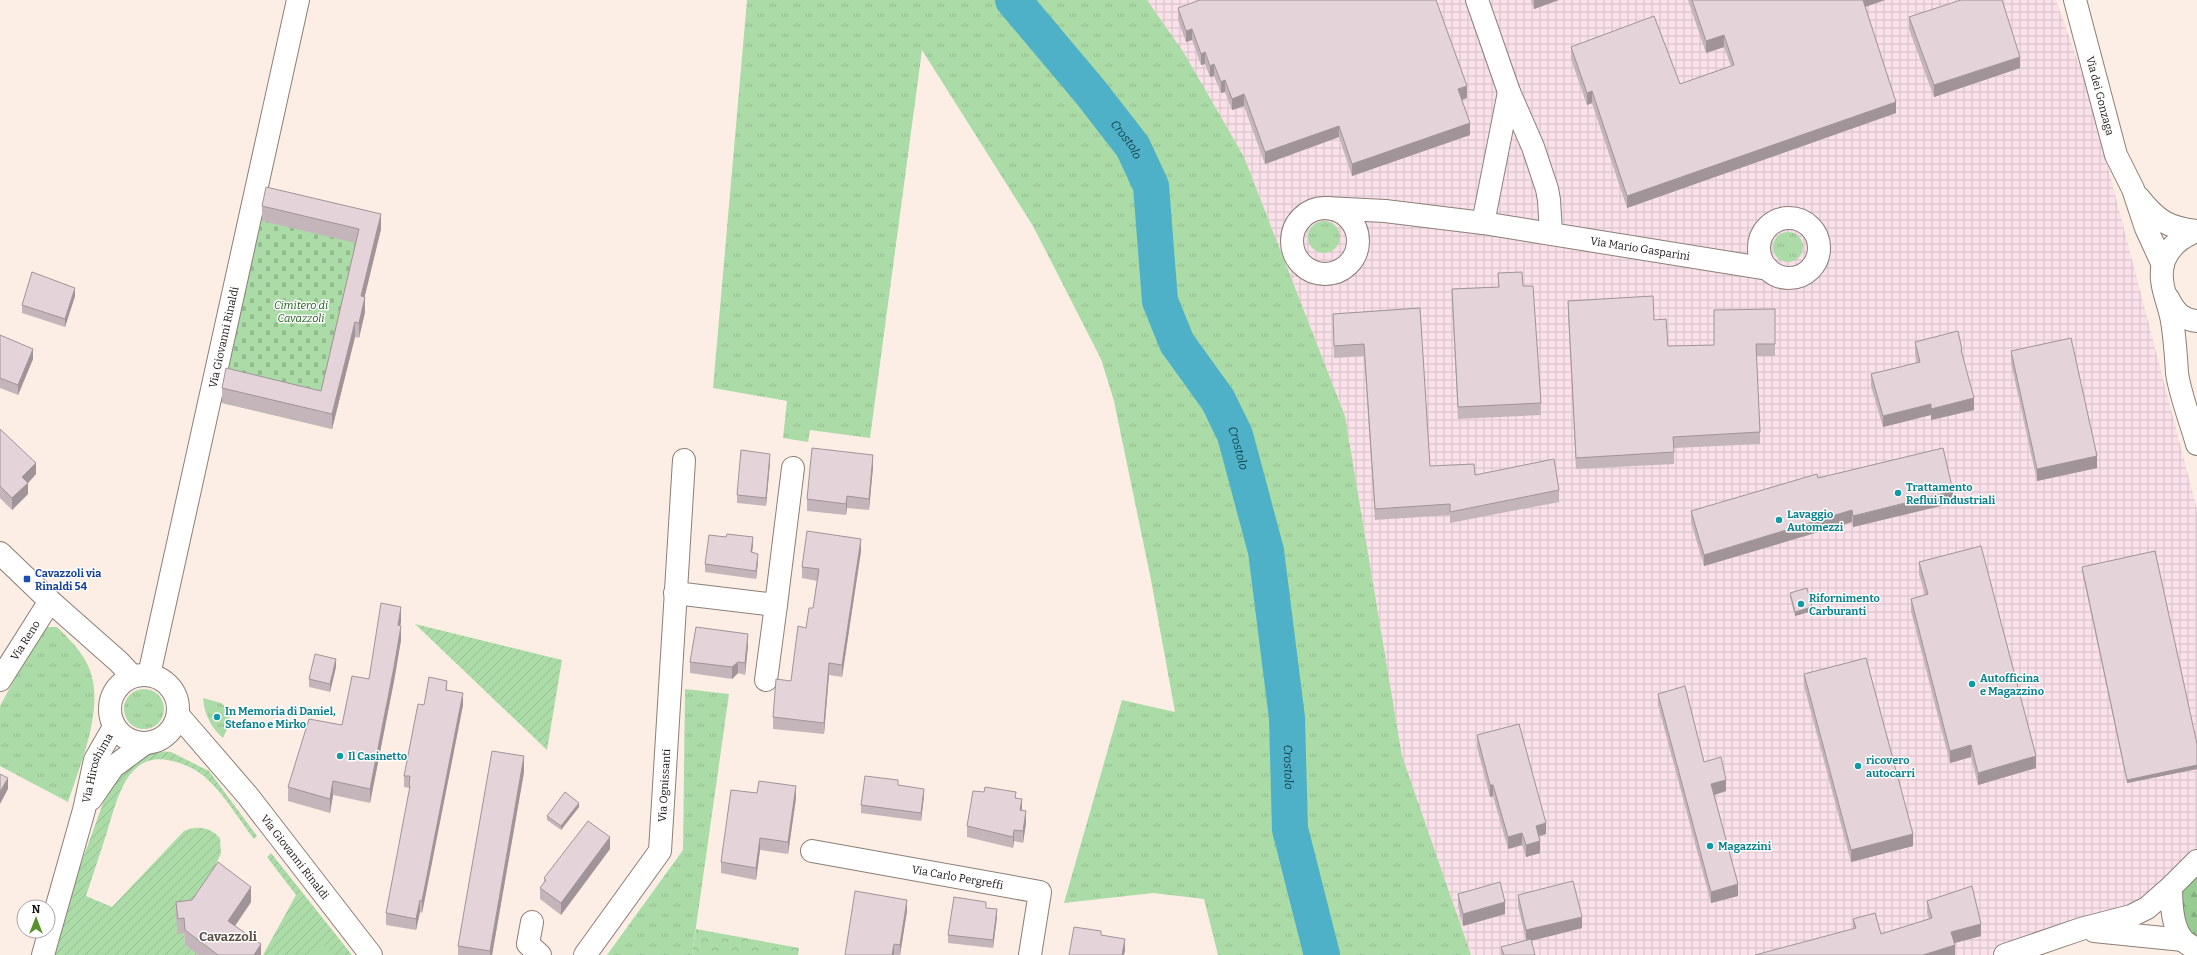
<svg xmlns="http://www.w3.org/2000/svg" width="2197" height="955" font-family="Bitter,serif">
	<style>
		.industrial { fill: url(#industrial-grid) }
		.grass { fill: url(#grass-tufts) }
		.forest { fill: url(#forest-firs) }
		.cemetery { fill: url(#cemetery-stones) }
		.park { fill: url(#park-crowns) }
		.garden { fill: url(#garden-furrows) }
		.pitch { fill: #abdba6 }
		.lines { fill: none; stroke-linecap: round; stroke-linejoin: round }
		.river { stroke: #4fb1c7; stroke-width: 36 }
		.minor-casing { stroke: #8b7f77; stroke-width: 24 }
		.major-casing { stroke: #8b7f77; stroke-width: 24 }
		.minor { stroke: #fff; stroke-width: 22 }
		.major { stroke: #fff; stroke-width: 22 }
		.wall { fill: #c4b5bb }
		.shaded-wall { fill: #a09498 }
		.building { fill: #e4d3d9; stroke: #a09498 }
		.culture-dot { fill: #0f9aa8; stroke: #fff; stroke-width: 1.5 }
		.transit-dot { fill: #1a4fb4; stroke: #fff; stroke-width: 1.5 }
		.labels { text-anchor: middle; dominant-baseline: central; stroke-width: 3; stroke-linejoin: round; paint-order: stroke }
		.street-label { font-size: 11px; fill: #1f1a17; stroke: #fff }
		.park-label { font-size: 11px; font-style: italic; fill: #1b6117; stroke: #fff }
		.culture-label { font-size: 11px; font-weight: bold; fill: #0d838f; stroke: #fff; text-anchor: start }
		.transit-label { font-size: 11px; font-weight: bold; fill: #164399; stroke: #fff; text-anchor: start }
		.water-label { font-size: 12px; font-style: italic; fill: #15424b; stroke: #fff }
		.quarter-label { font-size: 13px; font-weight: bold; fill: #5a4f47; stroke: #fff }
	</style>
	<defs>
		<pattern id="industrial-grid" width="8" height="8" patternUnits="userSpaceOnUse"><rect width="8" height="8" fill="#f9e0e9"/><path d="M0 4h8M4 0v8" fill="none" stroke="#d5c0c7"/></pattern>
		<pattern id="grass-tufts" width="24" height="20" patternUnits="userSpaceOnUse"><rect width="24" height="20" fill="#abdba6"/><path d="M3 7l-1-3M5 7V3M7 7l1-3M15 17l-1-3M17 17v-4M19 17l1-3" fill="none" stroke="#93bb8e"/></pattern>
		<pattern id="forest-firs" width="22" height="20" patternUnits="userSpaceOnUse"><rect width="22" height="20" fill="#97cb92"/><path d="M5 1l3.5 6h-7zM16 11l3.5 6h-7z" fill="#82ae7d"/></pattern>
		<pattern id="cemetery-stones" width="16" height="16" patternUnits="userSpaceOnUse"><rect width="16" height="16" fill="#abdba6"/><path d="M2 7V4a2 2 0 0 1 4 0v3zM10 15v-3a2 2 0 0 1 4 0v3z" fill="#93bb8e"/></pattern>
		<pattern id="park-crowns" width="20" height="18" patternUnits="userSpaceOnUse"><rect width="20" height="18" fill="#abdba6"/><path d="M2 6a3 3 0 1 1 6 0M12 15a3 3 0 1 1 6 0" fill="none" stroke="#93bb8e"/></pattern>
		<pattern id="garden-furrows" width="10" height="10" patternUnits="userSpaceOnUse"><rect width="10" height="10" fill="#abdba6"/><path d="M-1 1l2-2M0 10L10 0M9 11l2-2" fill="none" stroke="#93bb8e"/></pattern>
	</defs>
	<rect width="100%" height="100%" fill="#fdeee5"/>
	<path class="industrial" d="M1147 0H2056L2087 87 2197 509V861L2146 903 2005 955H1471L1402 756 1345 416 1244 157 1184 53Z"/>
	<g class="grass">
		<path d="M747 0H1147L1184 53 1244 157 1345 416 1402 756 1471 955H1218L1204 899 1153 893 1064 903 1122 700 1175 712 1151 580 1114 401 1101 359 1033 226 922 50 870 438 810 430 808 442 783 438 787 401 713 388Z"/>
		<circle cx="1324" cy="237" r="16"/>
		<circle cx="1788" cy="247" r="15"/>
		<path d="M48 627H57C67 637 78 647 85 660 109 700 81 761 68 802L0 766V706L42 629Z"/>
		<path d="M685 689 729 694 692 955H607L683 850Z"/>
		<circle cx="144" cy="709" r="20"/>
		<path d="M203 698 221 703 229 710 230 723 223 738C211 728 204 713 203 698Z"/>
	</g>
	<path class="forest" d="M2197 861V950L2171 902Z"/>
	<path class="cemetery" d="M266 202 381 229 332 429 218 402Z"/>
	<path class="park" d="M696 929 799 948 798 955H692Z"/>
	<g class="garden">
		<path d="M415 624 562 660 547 750Z"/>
		<path d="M147 750 171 752 209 771 257 836 254 839C239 820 225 795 207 779 198 770 185 764 172 761 127 749 117 800 107 832 100 853 93 875 86 896L112 907 184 831C198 825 210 827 220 838L221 853 184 933 185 945 198 955H55L74 883 102 806 115 776Z"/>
		<path d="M271 853 352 955H263L296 895 267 857Z"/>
	</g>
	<path class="pitch" d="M323 944 334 955H312Z"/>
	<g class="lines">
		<path class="river" id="s1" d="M1013 0 1092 94 1133 147 1151 186 1160 301 1177 343 1218 400 1235 435 1266 551 1287 718 1290 829 1322 955"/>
		<defs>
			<g id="minor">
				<path d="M1477 0 1509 92 1533 147 1547 189 1549 200 1551 233"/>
				<path id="s2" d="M1326 208 1385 211 1483 223 1768 269"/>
				<circle cx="1325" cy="241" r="33"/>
				<circle cx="1789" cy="248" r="30"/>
				<path d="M1483 223 1509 92"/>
				<path d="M0 553 50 601 119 662 132 676"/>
				<path d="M675 593 776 605 793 468"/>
				<circle cx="144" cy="709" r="34"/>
				<path id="s3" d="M149 675 298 0"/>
				<path id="s4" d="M0 680 50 601"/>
				<path d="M766 680 776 605"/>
				<path id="s5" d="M178 715 248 796 371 955"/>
				<path d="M91 799 113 767 144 744"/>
				<path id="s6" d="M812 851 1040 892 1030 955"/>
				<path d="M532 922 528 944 540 955"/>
				<path d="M2094 931 2183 940"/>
				<path id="s7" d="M43 955 84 810 95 760 114 727"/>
				<path id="s8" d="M585 955 660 851 684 460"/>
				<path d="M2005 955 2081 929 2131 916 2147 908 2171 887"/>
			</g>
			<g id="major">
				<path id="s9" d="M2075 0 2116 155 2133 189 2146 228 2163 265"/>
				<path d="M2139 198C2157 221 2169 228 2197 231"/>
				<path d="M2197 231C2181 237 2168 247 2163 264 2158 283 2169 303 2172 321 2175 339 2176 356 2177 373 2180 395 2191 422 2197 444"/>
				<path d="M2168 298C2174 311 2182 320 2197 321"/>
				<path d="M2197 861 2171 887C2171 903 2172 929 2184 941 2187 944 2193 947 2197 950"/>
			</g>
		</defs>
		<use href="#minor" class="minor-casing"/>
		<use href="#major" class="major-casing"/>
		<use href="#minor" class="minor"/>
		<use href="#major" class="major"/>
	</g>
	<g class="wall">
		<path d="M1531 0H1559L1534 9Z"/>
		<path d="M1688 0H1885L1865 7 1896 113 1627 208 1592 103 1587 105 1571 59V47L1680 84 1731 66 1724 47 1706 53Z"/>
		<path d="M1178 8 1467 98 1462 100 1470 135 1352 176 1339 137 1265 164 1244 106 1232 110 1225 92 1221 93 1214 76 1210 77 1205 64 1201 65 1192 40 1186 42 1178 20Z"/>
		<path d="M1909 17 2020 68 1934 97 1909 29Z"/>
		<path d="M262 206 381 229 364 297 365 312 359 338 355 337 332 429 222 403V388L321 391 356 243 262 221Z"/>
		<path d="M1498 273 1523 286 1541 403V415L1458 419 1452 301V289L1498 287Z"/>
		<path d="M75 296 65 327 22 313V305Z"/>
		<path d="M1568 301 1654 320 1668 346 1714 345 1775 309V356H1756L1760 432V444L1674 448V464L1576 469 1568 313Z"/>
		<path d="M1420 308 1430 466 1559 490V502L1450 523V515L1375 520 1364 356 1334 358 1333 314Z"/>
		<path d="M0 335 33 359 18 395 0 388Z"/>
		<path d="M1915 342 1962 356 1974 410 1931 420V415L1883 427 1871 386V374L1917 363 1915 354Z"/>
		<path d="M2011 351 2097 468 2037 481 2011 363Z"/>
		<path d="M0 429 36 474 28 483V494L12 510 0 498Z"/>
		<path d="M770 462 766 506 737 503V495Z"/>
		<path d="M873 467 869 510 847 508 846 515 807 511V499Z"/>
		<path d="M1818 478 1953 503 1853 527 1852 522 1704 566 1691 522V511Z"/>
		<path d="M726 537 753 545 752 552 758 562 756 579 705 572V564Z"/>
		<path d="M861 551 842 677 829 675 824 734 773 729V717L791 681 806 628 813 608 817 581 802 578V567Z"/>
		<path d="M1919 562 2036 768 1978 785 1971 757 1950 763 1911 611V599L1925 595 1919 574Z"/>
		<path d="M2082 567 2197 744V769L2127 783 2082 571Z"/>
		<path d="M1790 593 1812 611 1795 616 1790 597Z"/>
		<path d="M401 621 400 626 401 640 394 681 370 803 333 795 330 813 288 801V787L342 725 369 679Z"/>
		<path d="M748 646 745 675 738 673 732 679 690 673V662Z"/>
		<path d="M336 667 330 692 309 687V679Z"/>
		<path d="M1804 674 1913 846 1851 862 1804 686Z"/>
		<path d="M447 690 463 705 422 913 420 912 416 930 386 925V913L409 794V788L404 787V776L424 705Z"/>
		<path d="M1658 694 1704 762 1726 791 1714 795 1738 896 1711 903 1658 705Z"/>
		<path d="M1477 735 1546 834 1539 836 1540 853 1526 857 1522 845 1508 849 1493 796 1490 797 1477 747Z"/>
		<path d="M524 772 492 955H458V946Z"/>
		<path d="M898 785 924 796 921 821 861 813V805Z"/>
		<path d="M757 793 796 798 788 854 760 850 756 880 721 873V862Z"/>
		<path d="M1016 798 1026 823 1023 843 1014 841 1013 848 967 837V826Z"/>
		<path d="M579 807 561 830 547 820V816Z"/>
		<path d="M610 849 561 915 540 899V888L544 882V878Z"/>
		<path d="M1458 894 1505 914 1463 926 1458 906Z"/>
		<path d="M1518 895 1582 928 1531 941 1535 955H1501V947L1526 940 1518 906Z"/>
		<path d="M1927 901 1981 936 1954 943 1955 955 1853 928V919L1881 934 1929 919 1927 913Z"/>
		<path d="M176 902H251L235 926 261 955H198L185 945 184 933 178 934 176 917Z"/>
		<path d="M986 908 997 917 993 948 948 943V935Z"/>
		<path d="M907 911 900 955H845Z"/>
	</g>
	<g class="shaded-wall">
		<path d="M1534 0H1559L1534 9Z"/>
		<path d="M1862 0H1885L1862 8Z"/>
		<path d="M1192 29V40L1186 42V31Z"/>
		<path d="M1724 35V47L1706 53V41Z"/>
		<path d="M1205 52V64L1201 65V54Z"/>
		<path d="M2020 57V68L1934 97V85Z"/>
		<path d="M1214 64V76L1210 77V66Z"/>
		<path d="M1225 80V92L1221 93V82Z"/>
		<path d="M1467 86V98L1458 101V89Z"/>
		<path d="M1592 91V103L1587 105V93Z"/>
		<path d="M1244 94V106L1232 110V99Z"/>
		<path d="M1896 102V113L1627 208V196Z"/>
		<path d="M1470 123V135L1352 176V164Z"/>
		<path d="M1339 126V137L1265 164V152Z"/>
		<path d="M381 214V229L361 312V296Z"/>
		<path d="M75 288V296L65 327V319Z"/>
		<path d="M365 297V312L359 338V323Z"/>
		<path d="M355 322V337L332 429V414Z"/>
		<path d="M33 349V359L18 395V385Z"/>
		<path d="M1974 398V410L1931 420V409Z"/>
		<path d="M1931 404V415L1883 427V416Z"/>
		<path d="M770 454V462L766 506V498Z"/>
		<path d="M873 455V467L869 510V499Z"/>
		<path d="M2097 456V468L2037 481V469Z"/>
		<path d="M36 463V474L28 483V494L12 510V498L22 477Z"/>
		<path d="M1953 491V503L1853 527V516Z"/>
		<path d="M847 496V508L846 515V504Z"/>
		<path d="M1852 510V522L1704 566V555Z"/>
		<path d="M753 537V545L751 560V552Z"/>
		<path d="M861 539V551L842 677V665Z"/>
		<path d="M758 554V562L756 579V571Z"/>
		<path d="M401 607V621L398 639V625Z"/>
		<path d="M1812 607V611L1795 616V612Z"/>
		<path d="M401 626V640L394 681 370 803V789Z"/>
		<path d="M748 634V646L745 675V663Z"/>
		<path d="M336 659V667L330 692V684Z"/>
		<path d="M738 662V673L732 679V667Z"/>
		<path d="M829 663V675L824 734V723Z"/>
		<path d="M447 681V692L446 690Z"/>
		<path d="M463 693V705L422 913V901Z"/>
		<path d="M1971 745V757L1950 763V751Z"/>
		<path d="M524 756V772L492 955H490V951Z"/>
		<path d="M2036 756V768L1978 785V773Z"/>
		<path d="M2197 765V769L2127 783V780Z"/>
		<path d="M8 778V789L0 804V792Z"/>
		<path d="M1726 780V791L1711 796V784Z"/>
		<path d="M333 781V795L330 813V799Z"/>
		<path d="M1490 785H1493V796L1490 797Z"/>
		<path d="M796 786V798L788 854V842Z"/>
		<path d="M924 789V796L921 821V813Z"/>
		<path d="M1022 799V810H1020Z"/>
		<path d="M579 803V807L561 830V826Z"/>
		<path d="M1026 811V823L1023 843V831Z"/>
		<path d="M1546 823V834L1536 837V826Z"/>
		<path d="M1014 830V841L1013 848V837Z"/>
		<path d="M1522 833V845L1508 849V837Z"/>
		<path d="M1913 834V846L1851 862V850Z"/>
		<path d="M610 837V849L561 915V903Z"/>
		<path d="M760 838V850L756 880V868Z"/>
		<path d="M1540 841V853L1526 857V845Z"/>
		<path d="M1738 884V896L1711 903V892Z"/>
		<path d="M251 887V902L228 936V921Z"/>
		<path d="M420 900V912L416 930V919Z"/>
		<path d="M907 900V911L900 955V945Z"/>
		<path d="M1505 902V914L1463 926V914Z"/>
		<path d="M997 909V917L993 948V940Z"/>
		<path d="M1582 917V928L1526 942V930Z"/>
		<path d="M1981 924V936L1951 944V932Z"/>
		<path d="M1125 939V951L1124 955H1122Z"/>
		<path d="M261 944V955H254Z"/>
		<path d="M894 944V955H892Z"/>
		<path d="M1955 945V955H1923Z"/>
	</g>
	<g class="building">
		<path d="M1200 0H1436L1467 86 1458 89 1470 123 1352 164 1339 126 1265 152 1244 94 1232 99 1225 80 1221 82 1214 64 1210 66 1205 52 1201 54 1192 29 1186 31 1178 8Z"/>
		<path d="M1692 0H1863L1896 102 1627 196 1592 91 1587 93 1571 47 1654 16 1680 84 1734 65 1724 35 1706 41Z"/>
		<path d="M1961 0H2002L2020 57 1934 85 1909 17Z"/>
		<path d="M266 187 381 214 361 296 365 297 359 323 355 322 332 414 222 388 226 368 321 391 359 229 262 206Z"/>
		<path d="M32 272 75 288 65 319 22 305Z"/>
		<path d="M1522 272 1523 286H1533L1541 403 1458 407 1452 289 1499 287 1498 273Z"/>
		<path d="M1653 296 1654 320 1666 319 1668 346 1714 345V310L1775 309V344H1756L1760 432 1673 437 1674 452 1576 458 1568 301Z"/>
		<path d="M1420 308 1430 466 1474 464 1475 475 1554 459 1559 490 1450 512V504L1375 509 1364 344 1334 346 1333 314Z"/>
		<path d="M1958 331 1962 350H1961L1974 398 1931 409V404L1883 416 1871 374 1920 362 1915 342Z"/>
		<path d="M0 335 33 349 18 385 0 378Z"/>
		<path d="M2071 338 2097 456 2037 469 2011 351Z"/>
		<path d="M0 429 36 463 22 477 28 483 12 498 0 486Z"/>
		<path d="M812 448 873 455 869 499 847 496 846 504 807 499Z"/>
		<path d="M1943 448 1953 491 1853 516 1852 510 1704 555 1691 511 1817 474 1818 478Z"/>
		<path d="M741 450 770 454 766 498 737 495Z"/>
		<path d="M807 531 861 539 842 665 829 663 824 723 773 717 776 679 791 681 798 626 806 628 809 608H813L819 569 802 567Z"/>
		<path d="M727 534 753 537 751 552 758 554 756 571 705 564 709 535 726 537Z"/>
		<path d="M1981 546 2036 756 1978 773 1971 745 1950 751 1911 599 1928 594 1919 562Z"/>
		<path d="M2155 551 2197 744V765L2127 780 2082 567Z"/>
		<path d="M1807 588 1812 607 1795 612 1790 593Z"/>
		<path d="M381 603 401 607 398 625 401 626 394 667 370 789 333 781 330 799 288 787 309 719 342 725 352 676 369 679Z"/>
		<path d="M696 627 748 634 745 663 738 662 732 667 690 662Z"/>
		<path d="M315 654 336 659 330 684 309 679Z"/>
		<path d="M1866 658 1913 834 1851 850 1804 674Z"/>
		<path d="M429 677 447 681 446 690 463 693 422 901 420 900 416 919 386 913 410 786 409 785 410 776H404L418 704 424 705Z"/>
		<path d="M1685 686 1704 762 1721 757 1726 780 1711 784 1738 884 1711 892 1658 694Z"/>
		<path d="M1519 724 1546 823 1536 826 1540 841 1526 845 1522 833 1508 837 1493 785H1490L1477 735Z"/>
		<path d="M492 751 524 756 490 951 458 946Z"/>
		<path d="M0 774 8 778 0 792Z"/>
		<path d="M865 776 898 780V785L924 789 921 813 861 805Z"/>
		<path d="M759 781 796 786 788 842 760 838 756 868 721 862 731 790 757 793Z"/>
		<path d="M985 787 1016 792 1015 798 1022 799 1020 810 1026 811 1023 831 1014 830 1013 837 967 826 973 791 984 792Z"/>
		<path d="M565 792 579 803 561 826 547 816Z"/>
		<path d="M588 821 610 837 561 903 540 888 546 880 544 878Z"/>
		<path d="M218 862 251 887 228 921 261 944 254 955H218L185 930 184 918 178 919 176 902 192 900Z"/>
		<path d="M1573 881 1582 917 1526 930 1518 895Z"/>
		<path d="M1500 882 1505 902 1463 914 1458 894Z"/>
		<path d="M1972 886 1981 924 1951 932 1955 945 1923 955H1755L1856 928 1853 919 1875 913 1881 934 1932 918 1927 901Z"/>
		<path d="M855 891 907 900 900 945 894 944 892 955H845Z"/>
		<path d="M954 897 986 902V908L997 909 993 940 948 935Z"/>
		<path d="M1074 927 1101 931V935L1125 939 1122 955H1069Z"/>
		<path d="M1531 939 1535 955H1504L1501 947Z"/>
	</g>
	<g class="culture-dot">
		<circle cx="1898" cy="493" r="4"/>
		<circle cx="1779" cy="520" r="4"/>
		<circle cx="1801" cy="604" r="4"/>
		<circle cx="1972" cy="684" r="4"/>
		<circle cx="217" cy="717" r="4"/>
		<circle cx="340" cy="756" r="4"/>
		<circle cx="1858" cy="766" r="4"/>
		<circle cx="1710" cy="846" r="4"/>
	</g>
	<rect class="transit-dot" x="23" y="575" width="8" height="8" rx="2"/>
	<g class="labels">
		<g class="street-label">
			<text stroke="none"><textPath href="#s9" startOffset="99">Via dei Gonzaga</textPath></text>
			<text stroke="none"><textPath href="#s2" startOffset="317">Via Mario Gasparini</textPath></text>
			<text stroke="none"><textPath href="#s3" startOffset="346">Via Giovanni Rinaldi</textPath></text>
			<text stroke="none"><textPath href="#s4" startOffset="47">Via Reno</textPath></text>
			<text stroke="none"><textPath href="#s7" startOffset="195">Via Hiroshima</textPath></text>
			<text stroke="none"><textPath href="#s8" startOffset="194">Via Ognissanti</textPath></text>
			<text stroke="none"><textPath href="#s5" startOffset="184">Via Giovanni Rinaldi</textPath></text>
			<text stroke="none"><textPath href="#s6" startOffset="148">Via Carlo Pergreffi</textPath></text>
		</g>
		<g class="park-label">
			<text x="301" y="305">Cimitero di<tspan x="301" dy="13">Cavazzoli</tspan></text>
		</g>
		<g class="culture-label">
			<text x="1906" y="487">Trattamento<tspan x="1906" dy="13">Reflui Industriali</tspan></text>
			<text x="1787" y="514">Lavaggio<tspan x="1787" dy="13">Automezzi</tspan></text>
			<text x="1809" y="598">Rifornimento<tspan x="1809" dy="13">Carburanti</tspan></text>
			<text x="1980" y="678">Autofficina<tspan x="1980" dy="13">e Magazzino</tspan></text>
			<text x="225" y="711">In Memoria di Daniel,<tspan x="225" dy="13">Stefano e Mirko</tspan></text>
			<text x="348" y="756">Il Casinetto</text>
			<text x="1866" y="760">ricovero<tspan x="1866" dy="13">autocarri</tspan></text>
			<text x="1718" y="846">Magazzini</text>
		</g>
		<g class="transit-label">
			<text x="35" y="573">Cavazzoli via<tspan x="35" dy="13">Rinaldi 54</tspan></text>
		</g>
		<g class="water-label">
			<text stroke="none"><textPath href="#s1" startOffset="180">Crostolo</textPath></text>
			<text stroke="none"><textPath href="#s1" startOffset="516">Crostolo</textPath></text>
			<text stroke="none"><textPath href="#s1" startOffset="840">Crostolo</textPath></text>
		</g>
		<g class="quarter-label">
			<text x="228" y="936">Cavazzoli</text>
		</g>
	</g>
	<g transform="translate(36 919)"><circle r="19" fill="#ffffff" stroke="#a5a3a2"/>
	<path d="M0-3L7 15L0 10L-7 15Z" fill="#58902c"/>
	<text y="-6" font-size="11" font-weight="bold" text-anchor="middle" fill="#1f1a17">N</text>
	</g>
</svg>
